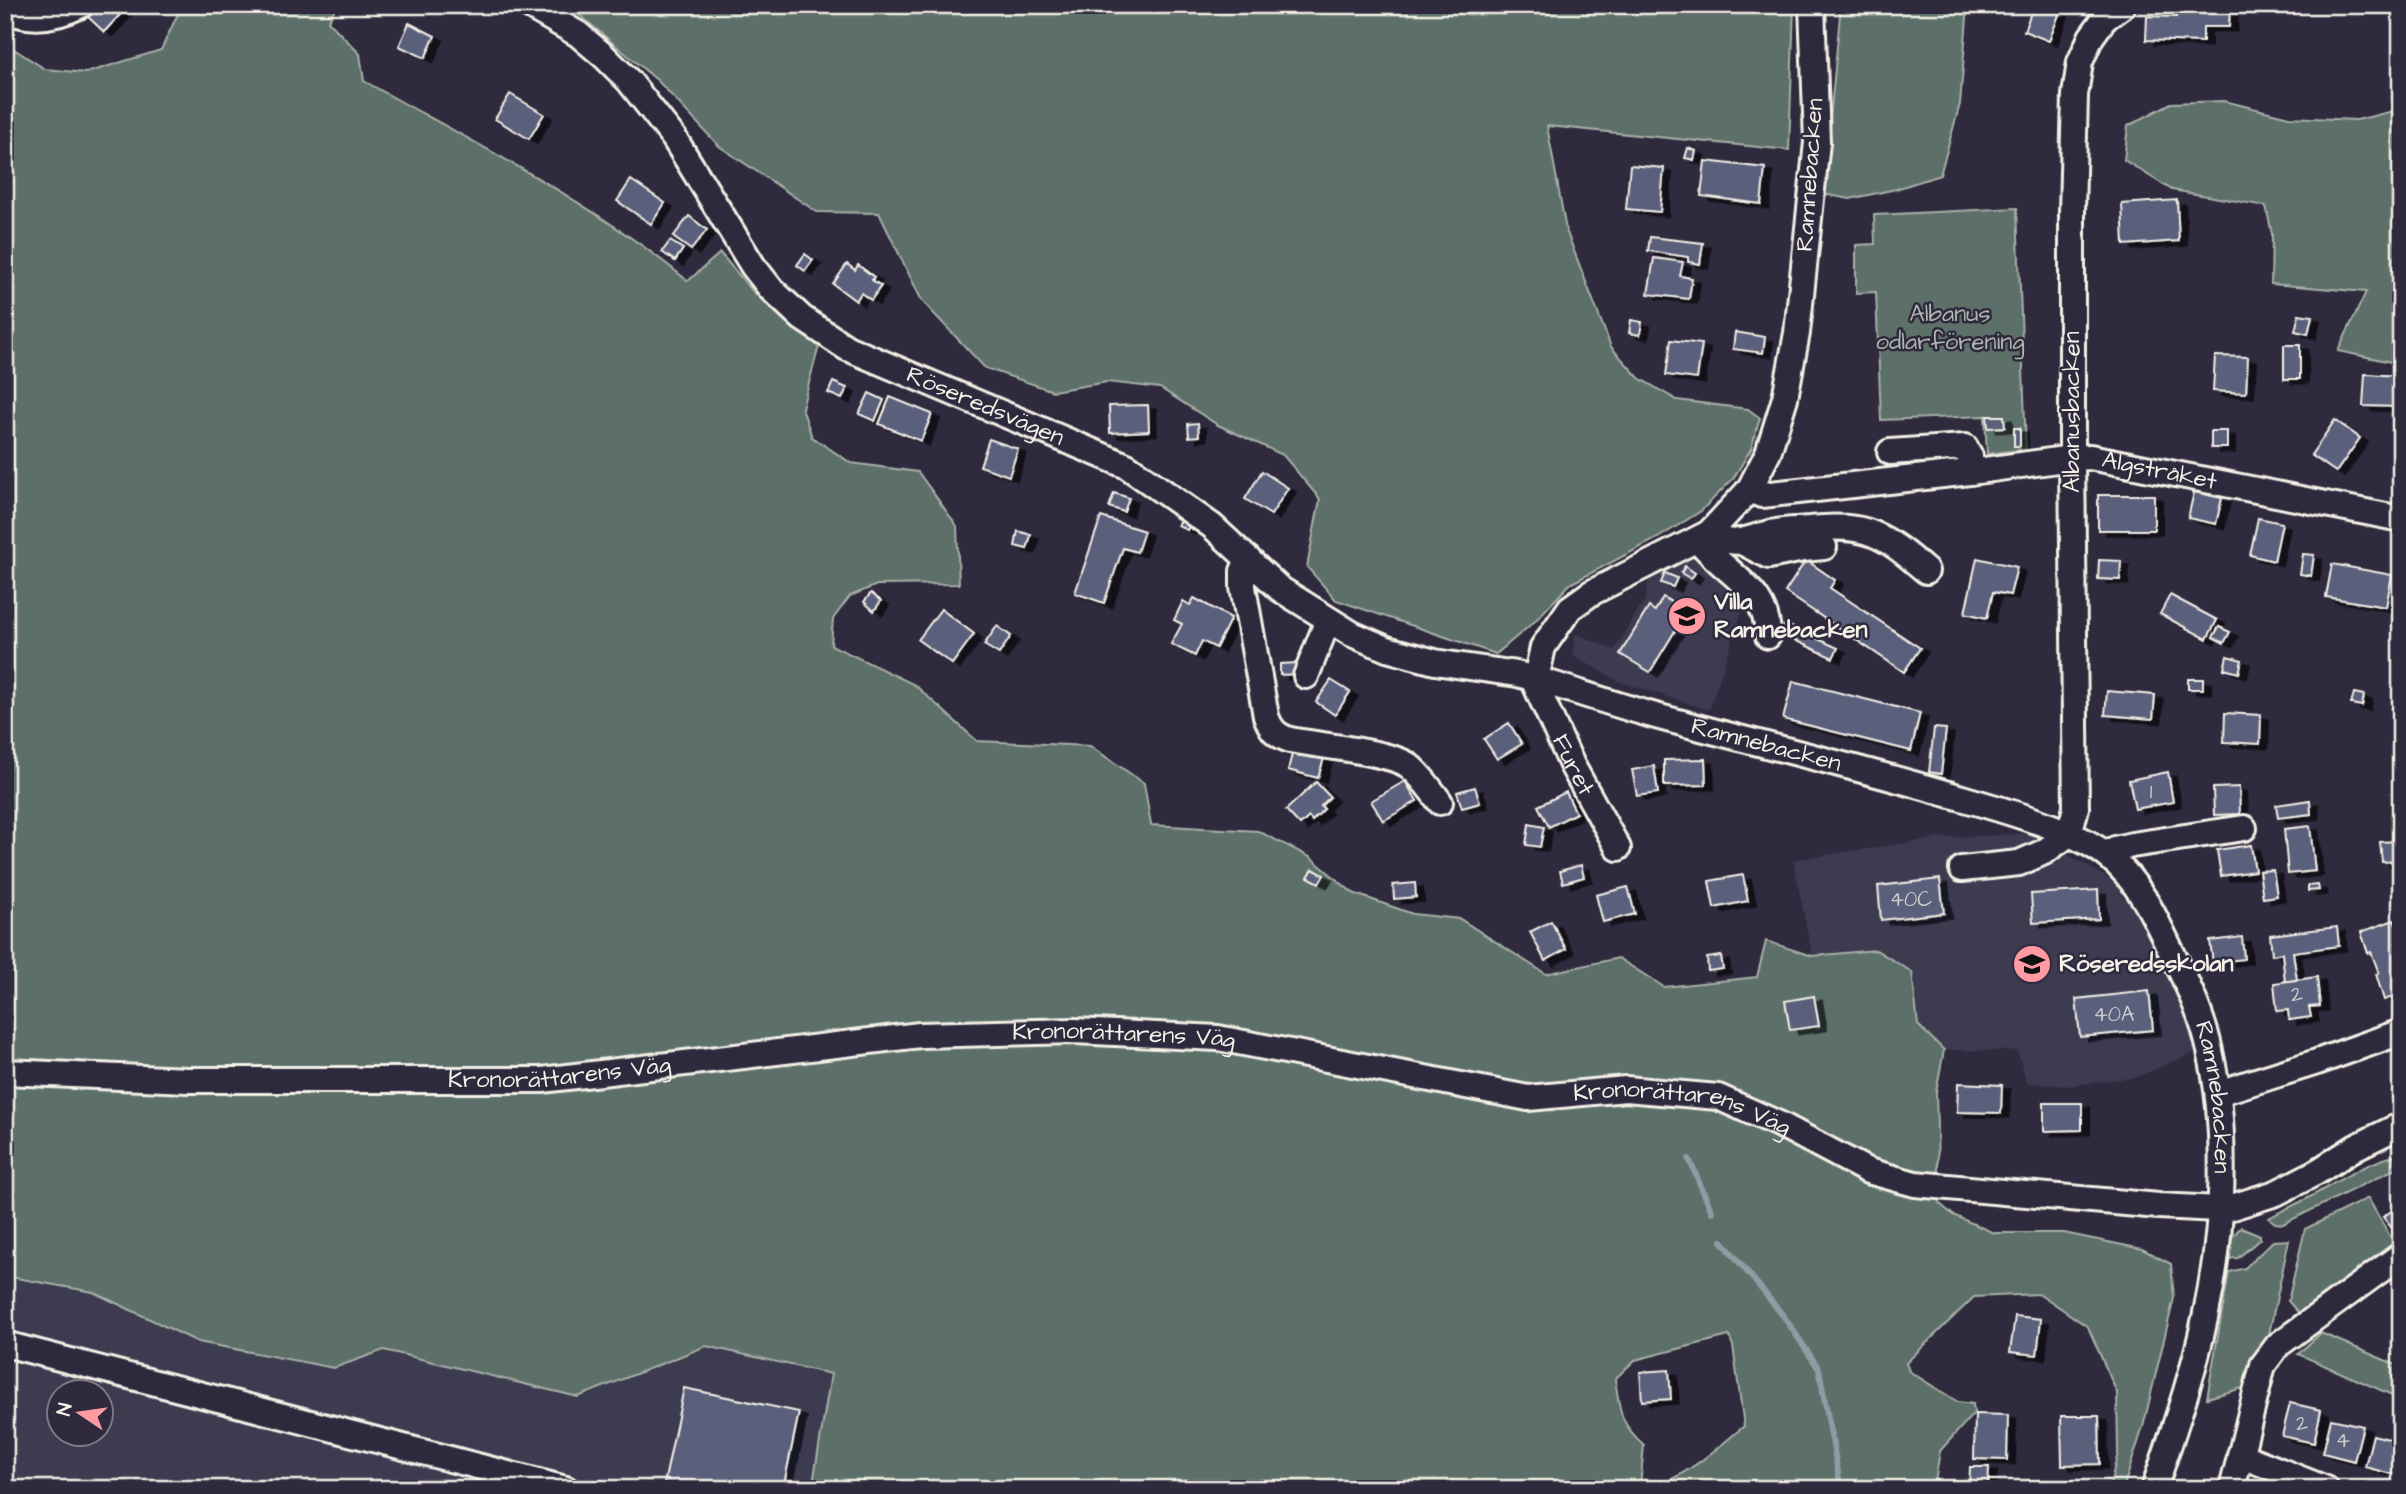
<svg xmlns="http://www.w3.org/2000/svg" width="2406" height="1494" font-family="'Architects Daughter',sans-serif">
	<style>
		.built { fill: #3c3a50; fill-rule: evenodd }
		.green { fill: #5b6f69; stroke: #a8b0a8; stroke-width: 2; fill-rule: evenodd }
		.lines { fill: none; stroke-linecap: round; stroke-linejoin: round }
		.stream { stroke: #909ca5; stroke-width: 6 }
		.building { fill: #5a607c; stroke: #f4f1e8; stroke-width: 2; filter: url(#shadow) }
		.minor-casing { stroke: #f4f1e8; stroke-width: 30 }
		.minor { stroke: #2f2a3d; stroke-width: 24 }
		.labels { text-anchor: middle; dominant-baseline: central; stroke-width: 5; stroke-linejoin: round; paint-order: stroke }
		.number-label { font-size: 21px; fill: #cecdcd }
		.street-label { font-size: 24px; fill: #f4f1e8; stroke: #2f2a3d }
		.park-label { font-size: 24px; fill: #afb6af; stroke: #2f2a3d }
		.poi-label { font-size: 24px; font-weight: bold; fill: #f4f1e8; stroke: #2f2a3d; text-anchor: start }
	</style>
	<defs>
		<filter id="shadow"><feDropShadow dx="8" dy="4.5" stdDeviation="0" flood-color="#0009"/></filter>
	</defs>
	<rect width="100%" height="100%" fill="#2f2a3d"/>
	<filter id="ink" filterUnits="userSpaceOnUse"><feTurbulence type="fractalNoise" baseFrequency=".0143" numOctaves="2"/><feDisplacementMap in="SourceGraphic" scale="14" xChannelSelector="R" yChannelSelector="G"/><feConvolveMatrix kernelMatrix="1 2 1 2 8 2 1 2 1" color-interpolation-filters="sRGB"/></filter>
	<g filter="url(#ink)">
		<g class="built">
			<path d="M1693 555 1746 600 1709 710 1620 682 1573 656 1575 633 1614 650 1645 599 1650 572Z"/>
			<path d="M2032 833 2111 880 2154 938 2198 1051 2137 1077 2068 1086 2027 1083 2017 1051 1944 1050 1918 1025 1912 972 1876 950 1812 956 1793 860 1939 838Z"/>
			<path d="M5 1276 93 1292 198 1342 334 1368 383 1350 578 1397 706 1346 831 1374 812 1489H5ZM60 1392H102V1434H60Z"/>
		</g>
		<g class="green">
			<path d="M182 5H337L328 21 360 54 364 81C474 143 590 200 688 281L720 253 756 295 819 346 802 408 812 437 851 463 918 472 957 526 959 584 877 585 850 596 833 619 831 645 915 685 977 741 1090 746 1144 783 1151 825 1258 831 1310 857 1353 893 1413 914 1460 919 1546 974 1618 958 1664 987 1757 977 1766 941 1812 956 1876 950 1912 972 1918 1025 1944 1050 1936 1092 1939 1203 1953 1215 1994 1233H2064L2142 1249 2171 1264 2174 1298 2143 1427 2123 1489H2109L2118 1453 2117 1393 2088 1327 2040 1294 1974 1297 1906 1363 1909 1371 1958 1402 1973 1404 1974 1413 1940 1451 1934 1489H812L831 1374 706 1346 578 1397 384 1350 334 1368 198 1342 93 1292 5 1276V37L14 49 45 69 86 73 161 50ZM1729 1336 1733 1346 1744 1426C1720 1446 1672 1490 1640 1487L1644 1445C1619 1423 1620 1410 1615 1379L1635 1360Z"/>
			<path d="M562 5H1794L1789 150 1547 126 1566 230 1611 347 1639 378 1677 400 1748 409 1760 418 1751 449 1733 479 1701 511 1658 538 1570 584 1534 622 1496 654 1336 600 1307 567 1320 499 1283 455 1218 425 1160 388 1107 382 1053 391 985 368 922 301 879 213 817 212 719 146 658 81 582 17Z"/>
			<path d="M1838 5H1968L1960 104 1940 175 1896 189 1850 199 1823 194 1840 15Z"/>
			<path d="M2224 101 2289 117 2357 120 2401 109V364L2338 351 2366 292 2271 284 2272 234 2266 206 2172 190 2124 160 2128 126 2171 103Z"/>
			<path d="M2017 208 2026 449 1987 454 1985 416 1881 420 1876 292 1856 293V245L1875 244 1874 215Z"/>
			<path d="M2401 1154V1166L2283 1224 2275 1223 2269 1218C2281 1211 2295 1205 2308 1198 2339 1181 2366 1162 2401 1154Z"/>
			<path d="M2368 1198 2395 1245 2302 1317 2288 1301 2305 1229Z"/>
			<path d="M2241 1227 2260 1235V1239L2238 1258 2226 1259 2230 1239Z"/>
			<path d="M2289 1240 2268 1339 2250 1386 2207 1398 2229 1272 2245 1268 2273 1241Z"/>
			<path d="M2321 1333 2401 1367V1399L2298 1354Z"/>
		</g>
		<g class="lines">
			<g class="stream">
				<path d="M1689 1159 1712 1212"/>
				<path d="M1722 1241 1785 1318 1819 1369 1841 1489"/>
			</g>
		</g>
		<g class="building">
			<path d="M93 5H129L104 32 85 14Z"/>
			<path d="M2034 5H2042L2060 12 2049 41 2024 31Z"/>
			<path d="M2176 5H2230L2229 27H2203V42L2146 40 2147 16 2176 17Z"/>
			<path d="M409 23 435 36 425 58 399 46Z"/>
			<path d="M510 94 544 114 529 139 495 119Z"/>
			<path d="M1688 148 1696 151 1694 160 1685 158Z"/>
			<path d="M1705 161 1765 168 1761 204 1701 196Z"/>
			<path d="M1630 165 1664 168 1660 212 1626 209Z"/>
			<path d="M631 180 665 203 651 224 617 201Z"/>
			<path d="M2177 200 2179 241 2124 245 2122 204Z"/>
			<path d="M689 216 707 230 691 250 673 237Z"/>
			<path d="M1650 237 1703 243 1700 264 1688 262V257L1648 251Z"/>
			<path d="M670 241 683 249 675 261 662 252Z"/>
			<path d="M805 254 813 260 805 271 797 265Z"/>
			<path d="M1654 258 1683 262 1680 276 1692 278 1689 299 1648 294Z"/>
			<path d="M847 264 855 270 858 265 874 277 872 280 881 286 871 300 861 293 856 301 833 284Z"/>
			<path d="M2299 314 2312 316 2308 334 2295 331Z"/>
			<path d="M1631 320 1642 322 1640 335 1629 333Z"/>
			<path d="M1735 332 1765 337 1763 353 1733 349Z"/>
			<path d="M1671 340 1702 344 1697 379 1666 375Z"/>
			<rect x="2284" y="345" width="16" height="34"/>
			<path d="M2215 356 2248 357 2246 393 2213 391Z"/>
			<path d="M2365 374 2401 376V407L2363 406Z"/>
			<path d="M833 382 847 388 842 399 828 393Z"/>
			<path d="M869 393 884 400 875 421 859 414Z"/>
			<path d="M890 397 932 414 921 441 879 424Z"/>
			<path d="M1148 405 1149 431 1110 433 1109 406Z"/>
			<path d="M1987 416H2004L2005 427 1988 428Z"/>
			<path d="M2335 420 2360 438 2336 472 2311 455Z"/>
			<path d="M1198 423 1199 436 1189 437 1188 424Z"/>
			<rect x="2014" y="428" width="6" height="18"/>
			<rect x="2211" y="431" width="16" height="17"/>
			<path d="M989 439 1018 449 1009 476 980 466Z"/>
			<path d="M1262 471 1288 488 1271 515 1245 499Z"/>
			<path d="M2194 492 2222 498 2216 524 2188 518Z"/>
			<path d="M1114 493 1129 498 1124 512 1109 507Z"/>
			<rect x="2098" y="495" width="56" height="35"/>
			<path d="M1101 517 1144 531 1137 552 1123 548 1104 603 1075 593Z"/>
			<path d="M1183 517 1192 522 1187 530 1178 525Z"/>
			<path d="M2258 518 2282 523 2274 561 2250 555Z"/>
			<path d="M1018 531 1031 535 1027 549 1015 546Z"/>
			<path d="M2303 554 2314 555 2311 576 2300 574Z"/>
			<path d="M1977 558 2017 567 2010 595 1993 592 1987 618 1965 613Z"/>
			<path d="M1806 560 1835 580 1830 588 1920 648 1904 672 1785 592Z"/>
			<path d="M2099 560 2121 561 2120 580 2098 579Z"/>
			<path d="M2332 564 2392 575 2386 607 2326 597Z"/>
			<path d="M1685 566 1695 573 1691 579 1681 573Z"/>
			<path d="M1665 573 1677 578 1673 587 1661 583Z"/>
			<path d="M871 593 881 601 874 611 864 602Z"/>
			<path d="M2170 595 2217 620 2207 639 2160 614Z"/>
			<path d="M1663 597 1687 611 1650 672 1620 654 1649 607 1655 611Z"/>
			<path d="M1194 598 1231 618 1216 648 1202 641 1195 656 1171 644 1182 624 1174 620 1183 601 1190 605Z"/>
			<path d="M941 609 974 634 952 664 918 640Z"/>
			<path d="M1785 624 1838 648 1833 658 1781 634Z"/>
			<path d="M997 626 1011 636 999 654 984 645Z"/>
			<path d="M2219 627 2230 632 2224 643 2213 637Z"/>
			<path d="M2227 656 2242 660 2239 673 2224 669Z"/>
			<path d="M1298 663V674L1280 675V664Z"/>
			<rect x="2188" y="679" width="15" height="10"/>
			<path d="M1331 680 1350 692 1335 715 1316 702Z"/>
			<path d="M1793 681 1920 713 1911 751 1783 719Z"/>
			<path d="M2107 691 2155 695 2153 719 2105 715Z"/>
			<path d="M2354 693 2364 695 2362 706 2351 704Z"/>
			<path d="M2225 713 2261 715 2260 744 2224 742Z"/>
			<path d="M1509 723 1522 744 1497 759 1484 739Z"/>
			<path d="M1934 728 1946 729 1941 774 1929 772Z"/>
			<path d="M1293 750 1324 758 1318 778 1288 770Z"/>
			<path d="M1705 759 1706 785 1664 786V760Z"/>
			<path d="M1654 766 1658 793 1637 796 1632 770Z"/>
			<path d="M2168 772 2173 802 2135 809 2129 780Z"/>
			<path d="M1405 781 1417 801 1383 821 1371 801Z"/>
			<path d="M1316 782 1330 797 1321 806 1324 809 1312 821 1309 817 1300 825 1286 810Z"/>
			<path d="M1475 787 1480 803 1462 808 1457 792Z"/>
			<path d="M2239 787 2240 814 2214 815 2213 788Z"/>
			<path d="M1566 792 1576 813 1549 827 1538 806Z"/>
			<path d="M2310 800 2311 814 2278 818 2276 805Z"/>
			<path d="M1529 824 1544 827 1540 847 1526 845Z"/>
			<path d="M2310 826 2315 871 2288 874 2284 829Z"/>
			<path d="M2399 841 2401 861 2382 862 2380 842Z"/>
			<path d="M2251 845 2255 871 2221 876 2217 850Z"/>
			<path d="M1581 865 1584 877 1563 883 1560 871Z"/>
			<path d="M1313 869 1324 875 1319 883 1308 877Z"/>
			<path d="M2273 870 2277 896 2263 898 2259 871Z"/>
			<path d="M1743 875 1748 901 1714 908 1709 881Z"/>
			<path d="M1940 879 1944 913 1881 920 1878 886Z"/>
			<path d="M1415 883 1416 897 1394 899 1393 885Z"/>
			<path d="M2318 885 2319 890 2308 891V886Z"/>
			<path d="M1628 887 1635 914 1603 922 1596 895Z"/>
			<path d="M2098 890 2099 919 2033 923 2031 894Z"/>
			<path d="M2394 920 2401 938V941L2396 943 2401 956V994L2384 1000 2376 974 2379 973 2371 952 2368 953 2361 932Z"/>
			<path d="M1551 921 1566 949 1545 961 1530 932Z"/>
			<path d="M2337 927 2339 946 2293 952 2297 980 2285 982 2282 953 2272 955 2270 935Z"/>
			<path d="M2242 937 2244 959 2213 963 2210 941Z"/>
			<path d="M1721 956 1723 969 1708 971 1707 958Z"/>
			<path d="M2317 977 2320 1006 2309 1007 2311 1017 2289 1020 2288 1010 2277 1011 2274 983Z"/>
			<path d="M2149 991 2153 1030 2080 1037 2076 999Z"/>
			<path d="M1814 996 1819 1026 1790 1030 1785 1001Z"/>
			<path d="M1958 1083 2002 1085 2001 1113 1957 1112Z"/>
			<path d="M2044 1103H2082V1130L2044 1131Z"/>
			<path d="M2397 1207 2401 1212V1219L2391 1227 2383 1217Z"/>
			<path d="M2015 1316 2041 1319 2037 1355 2010 1352Z"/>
			<path d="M1669 1370 1671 1399 1642 1401 1640 1372Z"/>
			<path d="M684 1388 799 1412 783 1489H663Z"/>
			<path d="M2290 1403 2321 1410 2314 1443 2282 1436Z"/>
			<path d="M1975 1414 2008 1415 2007 1460 1974 1459Z"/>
			<path d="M2061 1416H2099L2100 1464 2062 1465Z"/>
			<path d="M2331 1419 2363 1426 2354 1461 2323 1453Z"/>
			<path d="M2373 1435 2401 1442V1451L2395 1475 2365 1467Z"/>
			<path d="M1970 1467H1989L1988 1489H1969Z"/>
		</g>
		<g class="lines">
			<defs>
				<g id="minor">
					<path id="s1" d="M528 5 578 34 604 56 629 81 674 138 753 266 771 289 802 318 847 348 1127 466 1212 526 1280 589 1352 634 1387 649 1435 662 1517 674 1536 679V686L1572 765 1618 848"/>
					<path id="s2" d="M1812 5 1817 142 1797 333 1785 398 1768 453 1749 490 1709 533 1591 593 1570 608 1543 647 1536 679C1575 691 1613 704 1652 715 1751 742 1850 765 1948 794 1992 807 2073 828 2108 856 2138 880 2155 917 2171 951 2187 982 2203 1017 2210 1051 2229 1135 2223 1235 2205 1318 2193 1376 2173 1432 2154 1489"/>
					<path d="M17 14C39 20 61 15 81 5"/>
					<path d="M1890 452 1965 447 1970 456V472"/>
					<path id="s3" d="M1749 490 1762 495 1970 472 2072 458 2090 457 2401 519"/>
					<path d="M1709 533C1736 549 1743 539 1771 533 1783 530 1796 530 1809 529 1867 523 1883 534 1926 571"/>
					<path d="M1698 539C1724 575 1768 587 1768 636"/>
					<path d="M1740 541 1769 556 1803 549 1824 547"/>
					<path d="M1248 559 1243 571V587L1266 716C1271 730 1276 735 1290 740 1316 745 1389 752 1408 765 1421 775 1430 789 1440 802"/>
					<path d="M1306 676 1328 620"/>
					<path d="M2108 856 2115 849 2132 845 2244 828"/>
					<path d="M1962 869 2019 863 2044 852 2069 834 2076 808 2072 458V212L2075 95 2080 62 2091 37 2104 19 2123 5"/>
					<path id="s4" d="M5 1072 188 1080H542L920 1035 1074 1031 1218 1038 1528 1098 1626 1089 1718 1097 1783 1126 1868 1171 1915 1184 2159 1206 2218 1209 2232 1207 2276 1193 2317 1172 2356 1147 2401 1125"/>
					<path d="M2218 1093 2317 1062 2401 1032"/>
					<path d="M5 1344 566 1489"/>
					<path d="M2240 1455 2326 1489"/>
					<path d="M2232 1489 2263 1365 2278 1345 2401 1255"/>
				</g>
			</defs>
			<use href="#minor" class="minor-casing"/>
			<use href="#minor" class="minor"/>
		</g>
	</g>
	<defs>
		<symbol id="school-disc" viewBox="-11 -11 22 22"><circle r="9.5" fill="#ff9aa2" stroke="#2f2a3d"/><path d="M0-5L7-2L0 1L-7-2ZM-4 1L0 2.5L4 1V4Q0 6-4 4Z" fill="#111"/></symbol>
	</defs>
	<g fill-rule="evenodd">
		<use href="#school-disc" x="1665" y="594" width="44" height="44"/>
		<use href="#school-disc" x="2010" y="942" width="44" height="44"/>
	</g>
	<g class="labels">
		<g class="number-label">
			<text x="2151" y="791">1</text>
			<text x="1911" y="899">40C</text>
			<text x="2297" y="994">2</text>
			<text x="2114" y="1014">40A</text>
			<text x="2302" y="1423">2</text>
			<text x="2343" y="1440">4</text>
		</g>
		<g class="street-label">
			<text transform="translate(1810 175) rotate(-86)">Ramnebacken</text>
			<text stroke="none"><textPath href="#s1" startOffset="626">Röseredsvägen</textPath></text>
			<text transform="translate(2072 412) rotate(-90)">Albanusbacken</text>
			<text stroke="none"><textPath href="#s3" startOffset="415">Älgstråket</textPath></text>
			<text stroke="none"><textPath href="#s2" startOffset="1031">Ramnebacken</textPath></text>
			<text stroke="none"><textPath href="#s1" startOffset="1346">Furet</textPath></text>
			<text stroke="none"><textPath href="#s4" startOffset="1122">Kronorättarens Väg</textPath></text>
			<text stroke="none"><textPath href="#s4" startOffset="555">Kronorättarens Väg</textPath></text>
			<text stroke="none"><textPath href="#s2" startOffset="1661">Ramnebacken</textPath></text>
			<text stroke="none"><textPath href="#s4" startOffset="1689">Kronorättarens Väg</textPath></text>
		</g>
		<g class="park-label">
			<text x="1950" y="314">Albanus<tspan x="1950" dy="28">odlarförening</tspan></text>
		</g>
		<g class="poi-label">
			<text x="1714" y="602">Villa<tspan x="1714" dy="28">Ramnebacken</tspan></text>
			<text x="2059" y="964">Röseredsskolan</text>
		</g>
	</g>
	<rect width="2406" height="1494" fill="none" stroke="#2f2a3d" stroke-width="28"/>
	<rect x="14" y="14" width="2378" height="1466" fill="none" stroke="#f4f1e8" stroke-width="2.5" filter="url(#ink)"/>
	<g transform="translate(80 1413) rotate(283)"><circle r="33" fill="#2f2a3d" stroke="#7e7a81" stroke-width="2"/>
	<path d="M0-5L12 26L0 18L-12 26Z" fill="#ff9aa2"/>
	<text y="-10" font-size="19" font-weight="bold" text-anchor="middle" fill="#f4f1e8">N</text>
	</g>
</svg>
